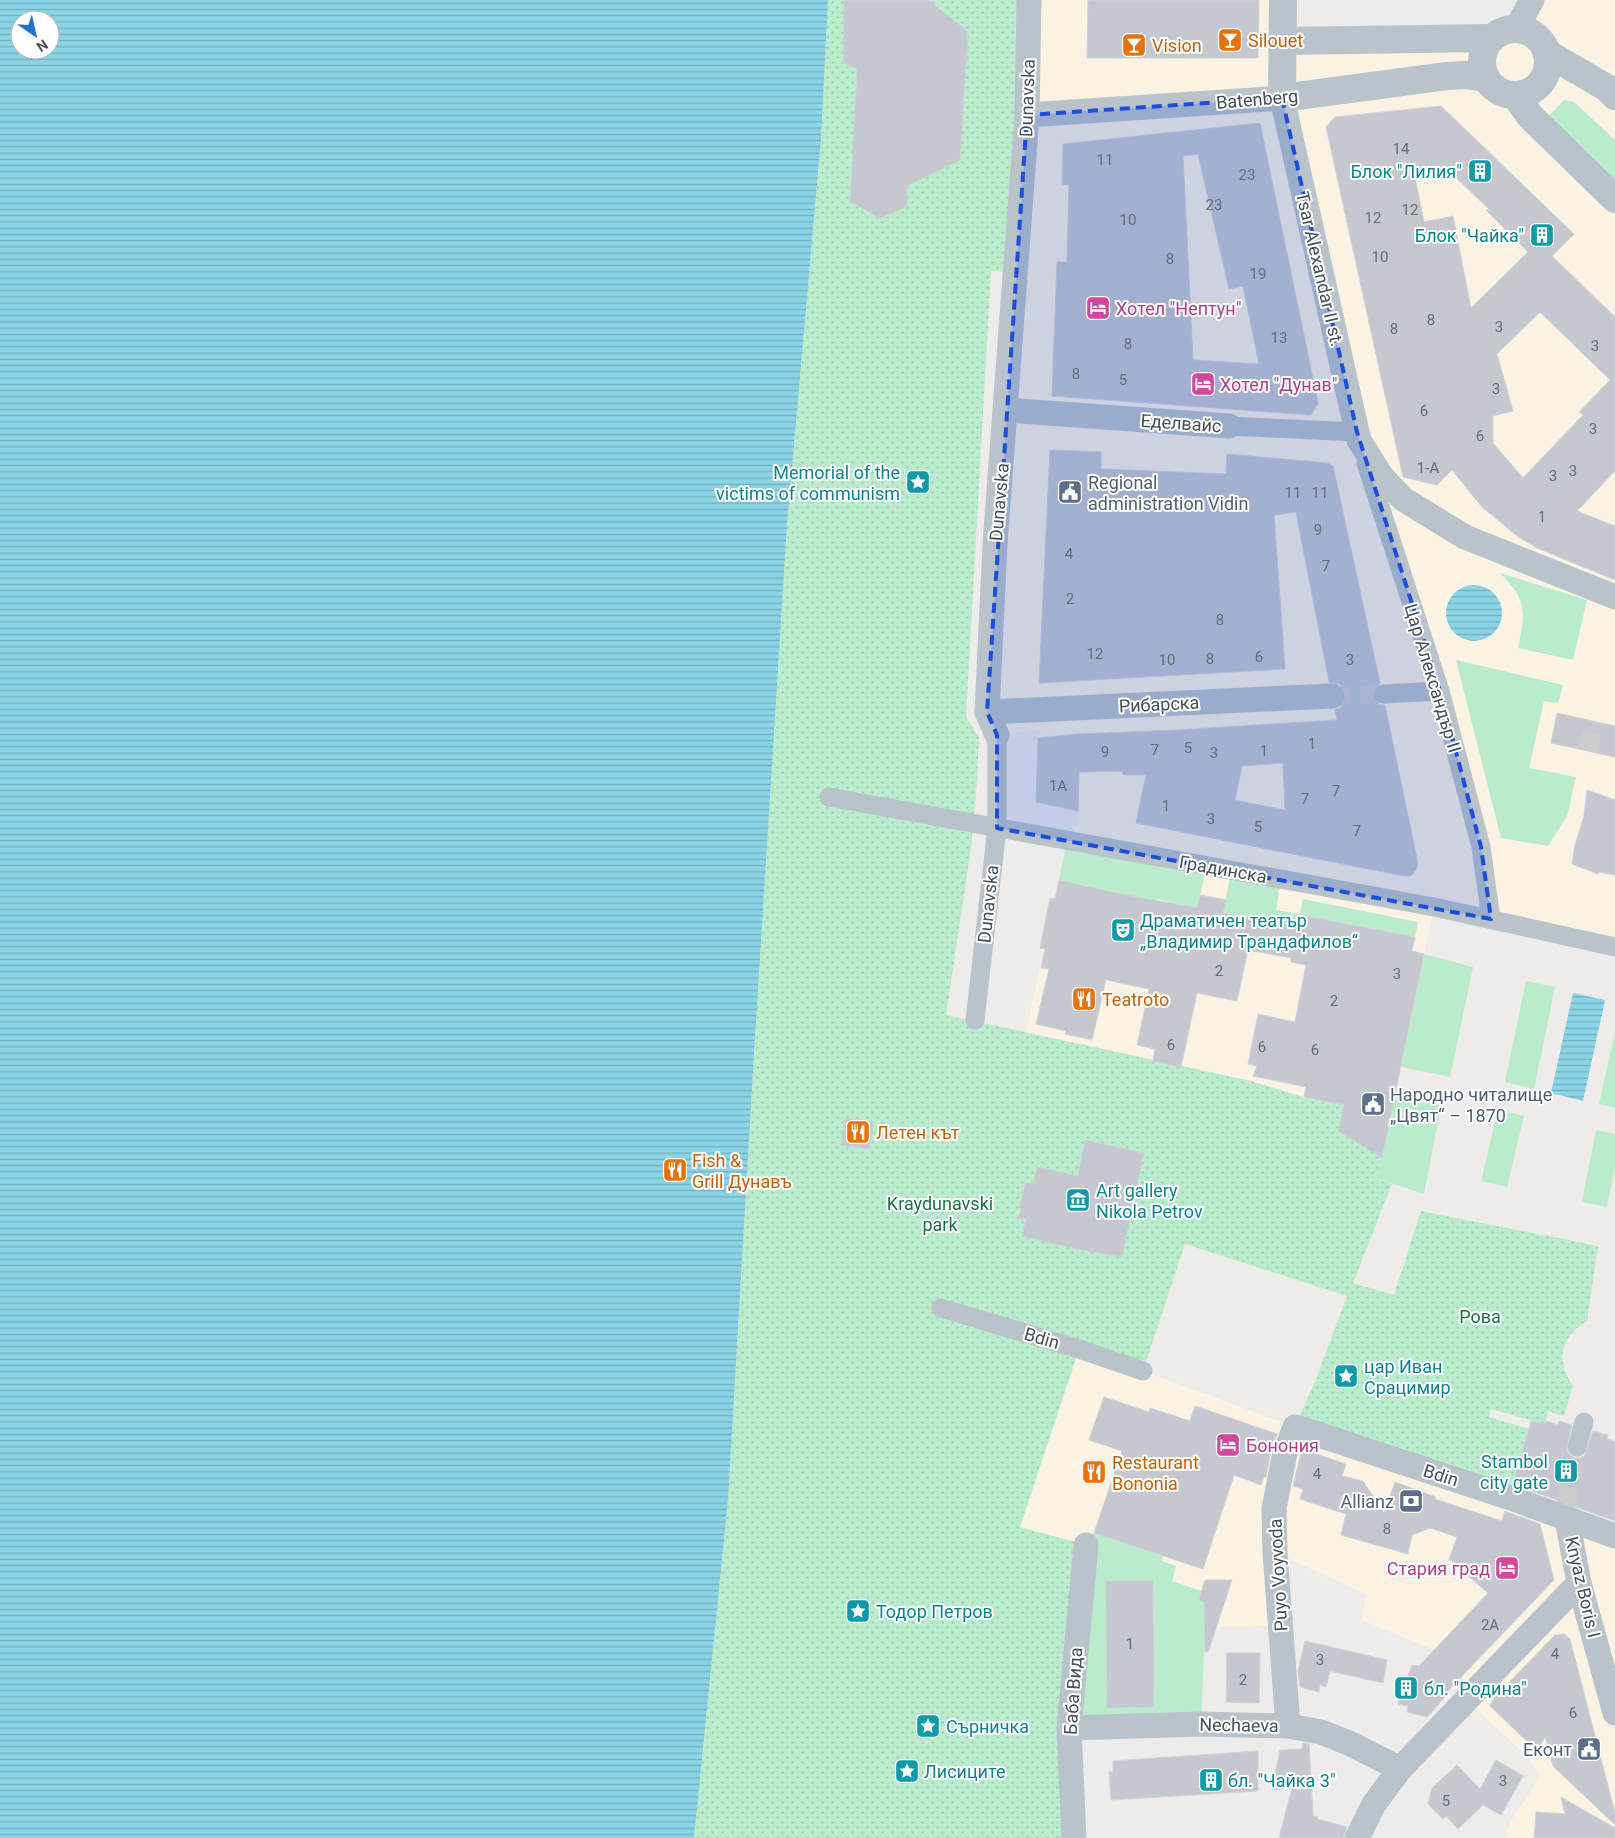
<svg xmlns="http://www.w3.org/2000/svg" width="1615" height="1838" font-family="Roboto,sans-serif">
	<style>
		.commercial { fill: #faf3e3 }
		.grass { fill: #baebcc }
		.park { fill: url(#park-dots) }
		.water { fill: url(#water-rules); fill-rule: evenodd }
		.building { fill: #c5c8ce; stroke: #cfd2d7; fill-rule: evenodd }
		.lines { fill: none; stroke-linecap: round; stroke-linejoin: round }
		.pedestrian-tunnel { stroke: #cccccd; stroke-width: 19; stroke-dasharray: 19 9; stroke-linecap: butt }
		.pedestrian { stroke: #bac3ca; stroke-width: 19 }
		.minor { stroke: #bac3ca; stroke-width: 25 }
		.tertiary { stroke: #bac3ca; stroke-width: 28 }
		.marked { fill: #1d4ed8; fill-opacity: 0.2; stroke: #1d4ed8; stroke-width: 4; stroke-dasharray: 10 6; stroke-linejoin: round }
		.labels { text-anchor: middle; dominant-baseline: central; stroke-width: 4; stroke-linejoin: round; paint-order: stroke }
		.number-label { font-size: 15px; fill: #656d75 }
		.food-label { font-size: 18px; fill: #c56008; stroke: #fff; text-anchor: start }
		.street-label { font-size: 18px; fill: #454f57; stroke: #fff }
		.culture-label { font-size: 18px; fill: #0d838f; stroke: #fff; text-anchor: start }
		.hotel-label { font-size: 18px; fill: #b23c85; stroke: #fff; text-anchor: start }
		.service-label { font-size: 18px; fill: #4e5e75; stroke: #fff; text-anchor: start }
		.park-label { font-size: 18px; fill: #1b7345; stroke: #fff }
	</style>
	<defs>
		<pattern id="park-dots" width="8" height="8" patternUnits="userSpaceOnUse" patternTransform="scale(1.25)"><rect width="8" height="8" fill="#baebcc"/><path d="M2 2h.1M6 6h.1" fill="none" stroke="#a1cbb1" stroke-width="1.8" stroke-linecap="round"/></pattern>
		<pattern id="water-rules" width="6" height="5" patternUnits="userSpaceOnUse" patternTransform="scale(1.25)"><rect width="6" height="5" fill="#8ad4e5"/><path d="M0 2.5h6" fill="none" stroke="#73aebc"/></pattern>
	</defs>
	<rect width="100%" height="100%" fill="#eeebeb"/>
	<g class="commercial">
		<path d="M1029 0H1283L1281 41 1492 38 1532 0H1615V947L1434 907 1382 1158 1338 1131 1343 1105 1303 1097 1251 1081 1026 1032 1044 949 1040 948 1050 899H1055L1065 849 1073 843 1078 811 1037 802 1040 730 997 735Z"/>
		<path d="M1079 1349 1143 1371 1295 1427 1615 1536V1838H1506L1510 1822 1535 1785 1540 1774 1525 1754 1466 1700 1476 1690 1434 1650 1362 1620 1366 1594 1276 1553 1281 1626 1205 1627 1020 1527Z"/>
	</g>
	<g class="grass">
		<path d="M1564 100 1574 102 1615 140V187L1549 116Z"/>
		<path d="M1500 573 1587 600 1573 660 1518 648C1526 610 1527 601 1500 573Z"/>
		<path d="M1456 660 1563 685 1558 703 1544 701 1529 768 1576 777 1567 816 1548 846 1501 838Z"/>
		<path d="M1065 849 1205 873 1197 909 1157 899 1156 901 1089 888V886L1059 880Z"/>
		<path d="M1230 877 1280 884 1276 910 1300 914 1303 899 1418 922 1415 937 1301 915 1298 927 1223 913Z"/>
		<path d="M1424 954 1473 967 1450 1077 1401 1067Z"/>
		<path d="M1526 981 1555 987 1534 1089 1505 1082Z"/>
		<path d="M1615 1032V1108L1599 1104Z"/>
		<path d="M1395 1097 1441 1106 1424 1194 1376 1178Z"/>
		<path d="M1498 1110 1524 1116 1507 1187 1481 1181Z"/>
		<path d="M1596 1130 1615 1134V1167L1607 1207 1582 1202Z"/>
		<path d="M1094 1533 1163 1556 1162 1561 1176 1566 1172 1581 1201 1591 1199 1600 1207 1603 1205 1627 1201 1724 1069 1728 1086 1545Z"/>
	</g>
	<path class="park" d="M828 0H1029L1016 272 991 271 966 717 979 737 977 782 971 848 946 1015 1251 1081 1303 1097 1344 1105 1338 1131 1382 1158 1376 1178 1392 1184 1353 1283 1394 1295 1421 1211 1598 1246 1587 1321C1560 1337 1555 1360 1573 1386L1564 1416 1548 1411 1545 1424 1491 1409 1489 1417 1529 1429 1511 1492 1295 1427 1316 1379 1347 1296 1185 1244 1143 1371 1079 1349 1020 1527 1086 1545 1074 1838H694L728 1500 754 1055 787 525 821 139Z"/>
	<g class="water">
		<path d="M0 0H828L821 139 787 525 754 1055 728 1500 694 1838H0ZM20 20H50V50H20Z"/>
		<circle cx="1474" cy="613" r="28"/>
		<path d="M1573 993 1605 1000 1583 1101 1551 1093Z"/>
	</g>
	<g class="building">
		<path d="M844 0H929L968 32 960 160 907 186V206L880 218 850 202 857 69 843 63Z"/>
		<path d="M1088 0H1259L1258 58H1087Z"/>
		<path d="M1441 106 1574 234 1552 256 1615 317V471L1577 511 1615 526V580L1537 548 1517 536 1482 507 1452 470 1437 485 1403 477 1326 127 1335 117ZM1444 169 1447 173H1451L1490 210H1486L1528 252 1471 308 1453 216 1424 222 1415 177 1445 173ZM1540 312 1610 380 1579 412 1583 415 1523 478 1493 443V416L1513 411 1497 354Z"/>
		<path d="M1260 123 1318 403 1311 415 1052 396 1057 262H1067L1069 185 1062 184 1063 144ZM1198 154 1229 289 1243 286 1259 364 1193 360 1183 156Z"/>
		<path d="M1050 450 1101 452V469L1226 474 1227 454 1327 463 1333 466 1380 683 1373 688 1372 695 1377 704 1385 705 1418 864 1416 870 1411 876H1404L1136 823 1146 775H1123V771L1079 772 1078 811 1036 802 1038 738 1079 734 1178 730 1337 720 1335 710 1340 708 1344 703 1346 696 1344 689 1339 684 1329 682 1296 512 1274 515 1285 669 1039 683ZM1283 763 1285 810 1235 800 1242 766Z"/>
		<path d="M1557 713 1615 726V757L1551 743Z"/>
		<path d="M1587 790 1615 800V875L1599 872 1598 874 1572 864 1575 845 1584 816Z"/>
		<path d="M1059 880 1121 894 1197 908 1200 895 1226 900 1223 913 1298 927 1300 915 1415 937 1412 951 1424 954 1382 1158 1338 1131 1344 1105 1304 1097 1306 1087 1253 1076 1257 1066 1248 1064 1258 1014 1295 1022 1306 965 1291 962V958L1248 950 1237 1001 1197 993 1181 1067 1153 1061 1155 1049 1137 1045 1149 989 1106 980 1092 1040 1065 1034 1066 1031 1036 1024 1049 969 1041 968 1045 949 1040 948 1050 898 1055 899Z"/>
		<path d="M845 1118 873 1122 869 1149 841 1145Z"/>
		<path d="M1085 1140 1144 1153 1122 1257 1081 1250 1022 1236 1026 1219 1018 1218 1021 1208 1019 1207 1026 1183 1033 1184 1037 1167 1078 1176Z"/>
		<path d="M1104 1397 1149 1412 1150 1408 1190 1421 1195 1406 1277 1434 1271 1450 1266 1477H1264L1261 1485 1234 1475 1203 1569 1094 1533 1122 1451 1089 1440Z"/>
		<path d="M1531 1421 1545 1424 1546 1421 1558 1425 1559 1421 1572 1425 1566 1449 1569 1454 1574 1458H1580L1585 1455 1593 1431 1608 1435 1607 1439 1615 1442V1521L1513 1484Z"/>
		<path d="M1302 1449 1346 1464 1342 1476 1363 1481 1384 1513 1395 1482 1436 1497 1435 1499 1502 1521 1505 1511 1540 1524 1554 1580 1445 1694 1444 1698 1427 1717 1407 1712 1408 1706 1398 1704 1412 1665 1419 1666 1488 1593 1463 1571 1464 1566 1449 1560 1457 1537 1430 1528 1412 1535 1408 1554 1341 1535 1346 1514 1300 1499 1303 1489 1293 1486Z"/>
		<path d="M1205 1580H1232L1208 1652H1205L1204 1602 1199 1600Z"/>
		<path d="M1106 1581H1153L1154 1707 1107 1708Z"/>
		<path d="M1564 1634 1570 1639 1615 1813V1825L1553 1766 1545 1737 1537 1751 1490 1706 1494 1698 1555 1635Z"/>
		<path d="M1305 1641 1387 1660 1383 1683 1330 1671 1326 1687 1320 1685 1319 1692 1300 1687 1298 1671Z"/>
		<path d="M1227 1653H1260L1259 1703 1226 1702Z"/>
		<path d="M1303 1743 1309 1744 1313 1816 1318 1817 1317 1819 1347 1827 1343 1838H1279L1292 1788 1272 1790 1280 1750 1302 1749Z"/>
		<path d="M1258 1751V1791L1111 1800 1109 1772H1113V1761Z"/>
		<path d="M1496 1760 1523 1776 1501 1815 1483 1805 1458 1829 1446 1816 1443 1819 1428 1804 1432 1788 1457 1765 1480 1789Z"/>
		<path d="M1561 1797 1615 1828V1838H1534L1536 1812 1565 1814Z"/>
	</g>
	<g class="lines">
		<g class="pedestrian-tunnel">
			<path d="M1332 696 1383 694"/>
			<path d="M1588 751 1594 722"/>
			<path d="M1566 1506 1577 1447"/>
		</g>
		<g class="pedestrian">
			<path d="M1229 426 1357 432"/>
			<path d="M1366 463 1440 691 1481 847 1491 919"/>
			<path d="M1383 694 1440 691"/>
			<path d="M829 797 1434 907 1615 947"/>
			<path d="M975 1020 997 828V735"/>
			<path d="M941 1308 1079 1349 1143 1371"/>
			<path d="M1577 1447 1584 1422"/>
		</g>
		<g class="minor">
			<path d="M1516 29 1532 0"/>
			<path d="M1027 115 1282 98 1357 432 1359 440 1382 477 1403 499 1465 537 1615 597"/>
			<path d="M1006 410 1229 426"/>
			<path d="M987 712 1332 696"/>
			<path d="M997 735 987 712 995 544 1027 115 1029 0"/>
			<path d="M1567 1519 1579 1583 1615 1713"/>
			<path d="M1288 1726 1275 1553 1274 1508 1285 1453 1295 1427 1508 1497 1615 1536"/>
			<path d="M1069 1728 1201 1724 1288 1726 1321 1732 1349 1743 1400 1769"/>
			<path d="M1074 1838 1069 1728 1086 1545"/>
			<path d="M1357 1838 1374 1804 1400 1769 1579 1583"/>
		</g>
		<g class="tertiary">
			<path d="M1283 0 1282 98 1447 76 1466 75 1486 78"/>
			<circle cx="1515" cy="62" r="33"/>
			<path d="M1281 41 1492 38"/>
			<path d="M1547 53 1607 88 1615 96"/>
			<path d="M1515 95 1530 116 1615 199"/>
		</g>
	</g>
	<path class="marked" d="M1282 98 1357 432 1440 691 1481 847 1491 919 997 828V735L987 712 1027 115Z"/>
	<defs>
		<symbol id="bar-square" viewBox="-11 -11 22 22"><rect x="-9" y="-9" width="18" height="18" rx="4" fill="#e8710a" stroke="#fff"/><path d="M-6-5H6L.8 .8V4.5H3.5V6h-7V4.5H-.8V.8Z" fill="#fff"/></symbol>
		<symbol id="building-square" viewBox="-11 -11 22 22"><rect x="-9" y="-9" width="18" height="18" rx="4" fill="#0f9aa8" stroke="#fff"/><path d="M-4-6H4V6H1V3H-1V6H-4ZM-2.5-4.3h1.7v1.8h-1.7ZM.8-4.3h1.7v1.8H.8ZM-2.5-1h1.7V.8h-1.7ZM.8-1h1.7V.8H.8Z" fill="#fff"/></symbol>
		<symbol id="hotel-square" viewBox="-11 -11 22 22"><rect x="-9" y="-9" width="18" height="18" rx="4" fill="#d1479c" stroke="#fff"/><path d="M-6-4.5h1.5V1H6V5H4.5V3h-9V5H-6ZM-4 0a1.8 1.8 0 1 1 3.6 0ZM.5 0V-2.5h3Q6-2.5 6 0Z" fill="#fff"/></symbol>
		<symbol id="sight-square" viewBox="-11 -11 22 22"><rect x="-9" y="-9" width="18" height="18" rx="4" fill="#0f9aa8" stroke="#fff"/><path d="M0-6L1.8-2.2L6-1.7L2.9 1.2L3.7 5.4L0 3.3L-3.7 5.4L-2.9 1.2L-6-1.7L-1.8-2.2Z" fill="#fff"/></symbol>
		<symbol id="civic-square" viewBox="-11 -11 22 22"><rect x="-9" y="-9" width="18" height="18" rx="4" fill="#5c6f8a" stroke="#fff"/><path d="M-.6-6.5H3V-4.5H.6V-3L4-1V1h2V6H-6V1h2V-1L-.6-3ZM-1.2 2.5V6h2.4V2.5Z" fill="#fff"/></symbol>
		<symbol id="theatre-square" viewBox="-11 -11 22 22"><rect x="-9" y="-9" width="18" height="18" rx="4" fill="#0f9aa8" stroke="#fff"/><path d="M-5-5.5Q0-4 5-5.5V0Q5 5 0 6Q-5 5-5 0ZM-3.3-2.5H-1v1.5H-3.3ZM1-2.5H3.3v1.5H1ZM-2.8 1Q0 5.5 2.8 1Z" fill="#fff"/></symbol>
		<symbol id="restaurant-square" viewBox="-11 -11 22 22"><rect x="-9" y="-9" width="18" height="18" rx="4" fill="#e8710a" stroke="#fff"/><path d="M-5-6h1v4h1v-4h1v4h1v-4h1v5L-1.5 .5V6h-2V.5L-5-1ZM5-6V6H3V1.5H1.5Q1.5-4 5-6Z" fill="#fff"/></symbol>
		<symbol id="museum-square" viewBox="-11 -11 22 22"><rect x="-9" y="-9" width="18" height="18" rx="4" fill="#0f9aa8" stroke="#fff"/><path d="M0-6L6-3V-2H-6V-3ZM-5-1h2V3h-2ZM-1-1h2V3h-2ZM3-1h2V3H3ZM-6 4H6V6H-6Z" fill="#fff"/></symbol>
		<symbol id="bank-square" viewBox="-11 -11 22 22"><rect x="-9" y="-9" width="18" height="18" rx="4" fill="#5c6f8a" stroke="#fff"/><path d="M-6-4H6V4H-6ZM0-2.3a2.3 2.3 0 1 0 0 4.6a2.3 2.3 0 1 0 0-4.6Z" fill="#fff"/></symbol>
	</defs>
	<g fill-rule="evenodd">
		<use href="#bar-square" x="1216" y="26" width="28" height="28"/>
		<use href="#bar-square" x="1120" y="31" width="28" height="28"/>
		<use href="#building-square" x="1466" y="157" width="28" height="28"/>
		<use href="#building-square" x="1528" y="221" width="28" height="28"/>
		<use href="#hotel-square" x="1084" y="294" width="28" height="28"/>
		<use href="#hotel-square" x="1189" y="370" width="28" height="28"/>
		<use href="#sight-square" x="904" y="468" width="28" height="28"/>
		<use href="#civic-square" x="1056" y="478" width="28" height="28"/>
		<use href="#theatre-square" x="1109" y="916" width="28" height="28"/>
		<use href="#restaurant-square" x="1070" y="985" width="28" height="28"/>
		<use href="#civic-square" x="1359" y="1090" width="28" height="28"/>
		<use href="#restaurant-square" x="844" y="1118" width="28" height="28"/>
		<use href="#restaurant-square" x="661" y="1156" width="28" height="28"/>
		<use href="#museum-square" x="1064" y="1186" width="28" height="28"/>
		<use href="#sight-square" x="1332" y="1362" width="28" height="28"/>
		<use href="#hotel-square" x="1214" y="1431" width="28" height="28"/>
		<use href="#building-square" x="1552" y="1457" width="28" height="28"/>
		<use href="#restaurant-square" x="1080" y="1458" width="28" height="28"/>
		<use href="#bank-square" x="1397" y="1487" width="28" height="28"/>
		<use href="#hotel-square" x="1493" y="1554" width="28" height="28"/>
		<use href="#sight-square" x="844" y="1597" width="28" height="28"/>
		<use href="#building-square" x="1392" y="1674" width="28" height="28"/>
		<use href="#sight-square" x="914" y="1712" width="28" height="28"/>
		<use href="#civic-square" x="1575" y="1735" width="28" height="28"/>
		<use href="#sight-square" x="893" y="1757" width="28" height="28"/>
		<use href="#building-square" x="1197" y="1766" width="28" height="28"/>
	</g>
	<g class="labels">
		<g class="number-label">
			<text x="1401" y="149">14</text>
			<text x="1105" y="160">11</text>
			<text x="1247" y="175">23</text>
			<text x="1214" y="205">23</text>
			<text x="1410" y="210">12</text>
			<text x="1373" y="218">12</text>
			<text x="1128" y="220">10</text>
			<text x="1380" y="257">10</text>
			<text x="1170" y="259">8</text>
			<text x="1258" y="274">19</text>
			<text x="1431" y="320">8</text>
			<text x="1499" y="327">3</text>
			<text x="1394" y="329">8</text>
			<text x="1279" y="338">13</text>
			<text x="1128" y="344">8</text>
			<text x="1595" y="346">3</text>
			<text x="1076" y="374">8</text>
			<text x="1123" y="380">5</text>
			<text x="1496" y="389">3</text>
			<text x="1424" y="411">6</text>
			<text x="1593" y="429">3</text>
			<text x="1480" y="436">6</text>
			<text x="1428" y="468">1-А</text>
			<text x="1573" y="471">3</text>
			<text x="1553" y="476">3</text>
			<text x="1293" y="493">11</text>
			<text x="1320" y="493">11</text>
			<text x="1542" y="517">1</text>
			<text x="1318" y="530">9</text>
			<text x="1069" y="554">4</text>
			<text x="1326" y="566">7</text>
			<text x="1070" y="599">2</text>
			<text x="1220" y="620">8</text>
			<text x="1095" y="654">12</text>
			<text x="1259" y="657">6</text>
			<text x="1210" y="659">8</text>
			<text x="1167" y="660">10</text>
			<text x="1350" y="660">3</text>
			<text x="1312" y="744">1</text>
			<text x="1188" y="748">5</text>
			<text x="1155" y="750">7</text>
			<text x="1264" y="751">1</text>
			<text x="1105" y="752">9</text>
			<text x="1214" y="753">3</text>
			<text x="1058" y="786">1А</text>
			<text x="1336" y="791">7</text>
			<text x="1305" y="799">7</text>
			<text x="1166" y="806">1</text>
			<text x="1211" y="819">3</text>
			<text x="1258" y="827">5</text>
			<text x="1357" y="831">7</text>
			<text x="1219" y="971">2</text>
			<text x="1397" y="974">3</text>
			<text x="1334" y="1001">2</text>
			<text x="1171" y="1045">6</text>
			<text x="1262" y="1047">6</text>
			<text x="1315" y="1050">6</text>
			<text x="1317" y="1474">4</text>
			<text x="1387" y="1529">8</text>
			<text x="1490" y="1625">2А</text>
			<text x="1130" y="1644">1</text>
			<text x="1555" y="1654">4</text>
			<text x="1320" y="1660">3</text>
			<text x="1243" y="1680">2</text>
			<text x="1573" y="1713">6</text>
			<text x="1503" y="1781">3</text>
			<text x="1446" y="1801">5</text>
		</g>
		<g class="food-label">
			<text x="1248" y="40">Silouet</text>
			<text x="1152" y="45">Vision</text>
			<text x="1102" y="999">Teatroto</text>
			<text x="876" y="1132">Летен кът</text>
			<text x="692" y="1160">Fish &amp;<tspan x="692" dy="21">Grill Дунавъ</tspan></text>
			<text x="1112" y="1462">Restaurant<tspan x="1112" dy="21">Bononia</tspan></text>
		</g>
		<g class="street-label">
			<text transform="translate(1027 98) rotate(-88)">Dunavska</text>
			<text transform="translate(1257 99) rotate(-5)">Batenberg</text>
			<text transform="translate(1320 269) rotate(77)">Tsar Alexandar II st.</text>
			<text transform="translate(1181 423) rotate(4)">Еделвайс</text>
			<text transform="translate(999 502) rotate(-85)">Dunavska</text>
			<text transform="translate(1433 678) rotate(73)">Цар Александър II</text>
			<text transform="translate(1159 704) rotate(-3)">Рибарска</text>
			<text transform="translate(1223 869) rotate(10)">Градинска</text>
			<text transform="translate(988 904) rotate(-84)">Dunavska</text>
			<text transform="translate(1042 1338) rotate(16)">Bdin</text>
			<text transform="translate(1441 1475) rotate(18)">Bdin</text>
			<text transform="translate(1278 1575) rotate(-93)">Puyo Voyvoda</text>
			<text transform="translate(1583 1587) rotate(77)">Knyaz Boris I</text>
			<text transform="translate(1073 1691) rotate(-86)">Баба Вида</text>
			<text transform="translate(1239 1725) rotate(1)">Nechaeva</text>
		</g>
		<g class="culture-label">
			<text x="1462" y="171" text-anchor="end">Блок "Лилия"</text>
			<text x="1524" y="235" text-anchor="end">Блок "Чайка"</text>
			<text x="900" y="472" text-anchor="end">Memorial of the<tspan x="900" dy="21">victims of communism</tspan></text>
			<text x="1140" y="920">Драматичен театър<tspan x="1140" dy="21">„Владимир Трандафилов“</tspan></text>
			<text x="1096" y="1190">Art gallery<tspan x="1096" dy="21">Nikola Petrov</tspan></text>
			<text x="1364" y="1366">цар Иван<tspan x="1364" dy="21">Срацимир</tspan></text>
			<text x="1548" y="1461" text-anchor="end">Stambol<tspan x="1548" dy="21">city gate</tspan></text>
			<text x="876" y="1611">Тодор Петров</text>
			<text x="1424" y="1688">бл. "Родина"</text>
			<text x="946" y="1726">Сърничка</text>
			<text x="924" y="1771">Лисиците</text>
			<text x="1228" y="1780">бл. "Чайка 3"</text>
		</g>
		<g class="hotel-label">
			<text x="1116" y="308">Хотел "Нептун"</text>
			<text x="1220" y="384">Хотел "Дунав"</text>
			<text x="1246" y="1445">Бонония</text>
			<text x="1490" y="1568" text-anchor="end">Стария град</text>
		</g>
		<g class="service-label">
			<text x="1088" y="482">Regional<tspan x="1088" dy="21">administration Vidin</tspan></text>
			<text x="1390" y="1094">Народно читалище<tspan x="1390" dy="21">„Цвят“ – 1870</tspan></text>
			<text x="1394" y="1501" text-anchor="end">Allianz</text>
			<text x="1572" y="1749" text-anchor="end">Еконт</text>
		</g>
		<g class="park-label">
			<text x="940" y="1203">Kraydunavski<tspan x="940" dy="21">park</tspan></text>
			<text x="1480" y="1316">Рова</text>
		</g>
	</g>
	<g transform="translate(35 35) rotate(146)"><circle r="24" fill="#ffffff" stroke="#b5b9bc"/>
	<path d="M0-4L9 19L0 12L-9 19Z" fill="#2372d0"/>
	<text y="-8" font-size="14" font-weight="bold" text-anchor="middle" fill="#454f57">N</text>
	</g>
</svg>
